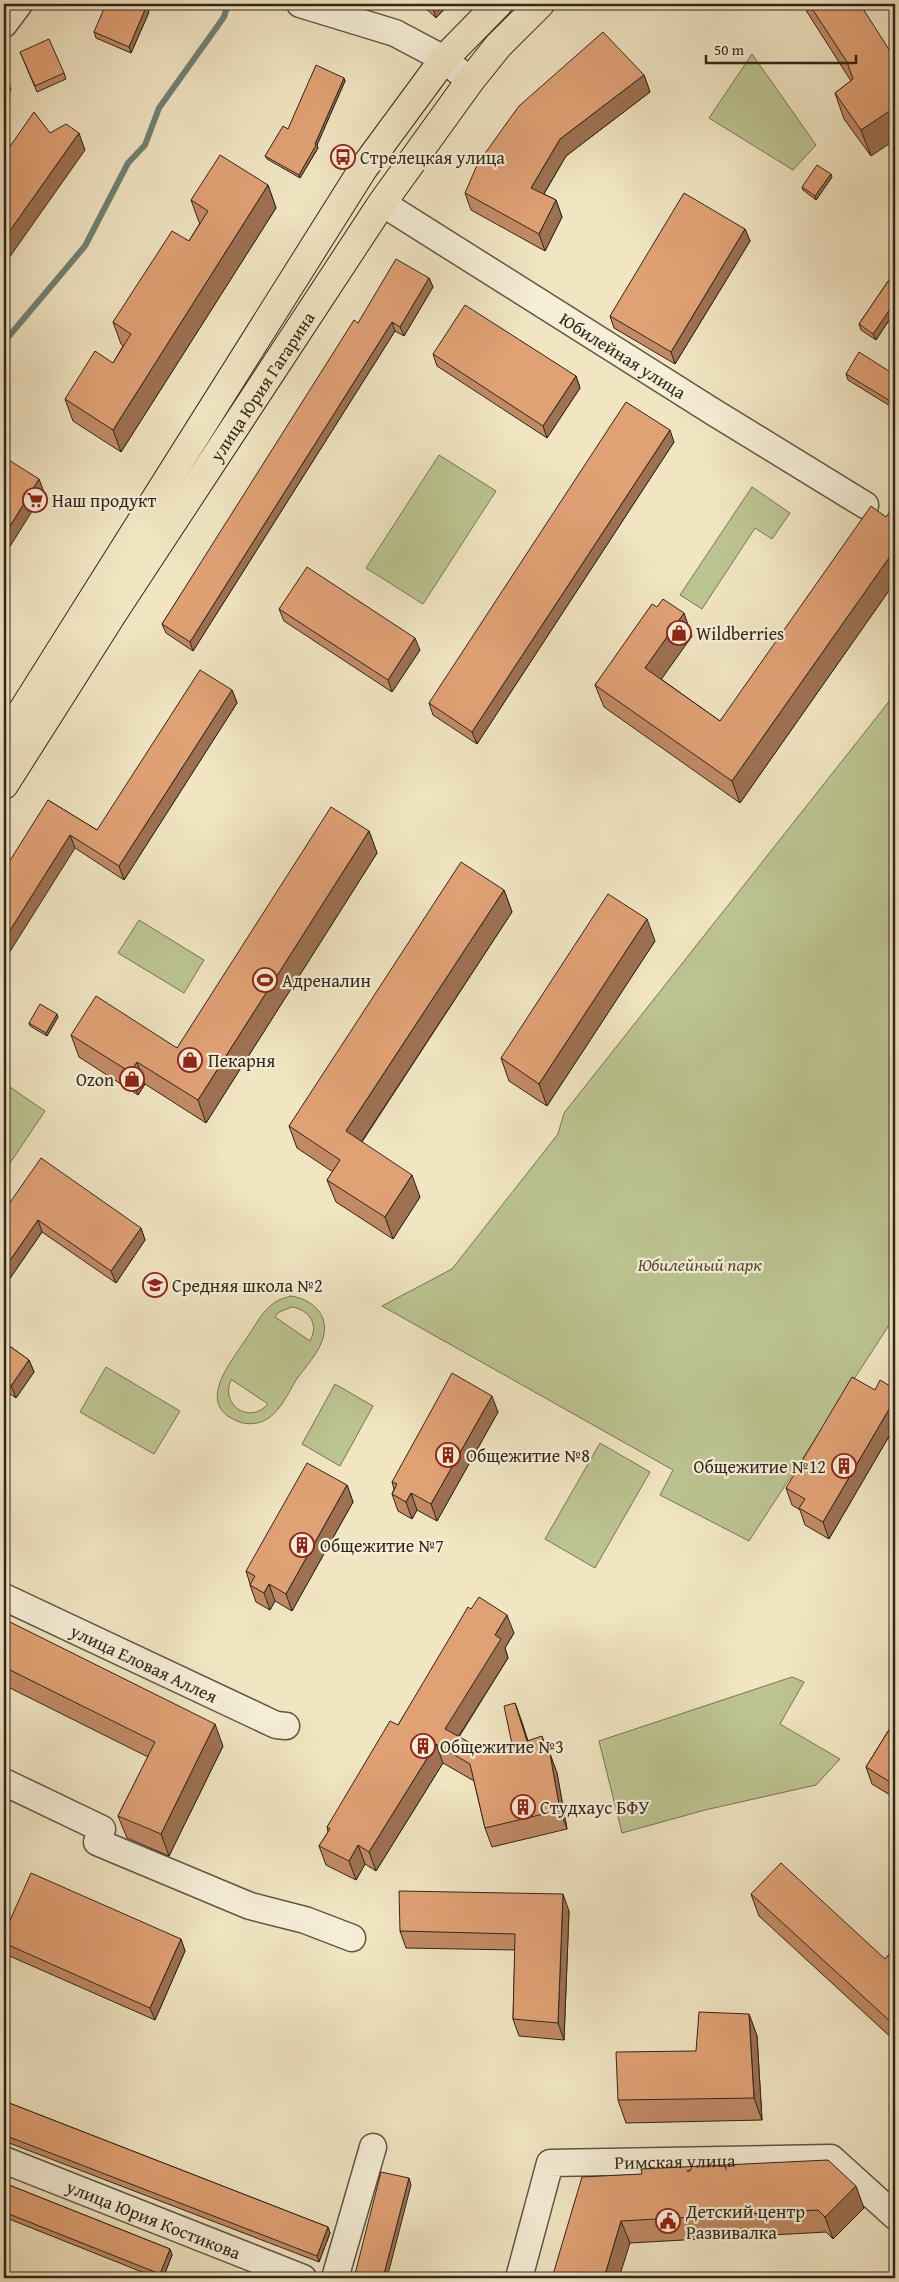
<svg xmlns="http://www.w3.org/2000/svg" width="899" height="2282" font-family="'Gentium Book Plus',serif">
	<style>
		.green { fill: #bcc492; stroke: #767556; fill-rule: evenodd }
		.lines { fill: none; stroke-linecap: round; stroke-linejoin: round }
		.stream { stroke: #708275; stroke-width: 6 }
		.minor-casing { stroke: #605644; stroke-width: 29 }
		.major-casing { stroke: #30261a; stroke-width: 30 }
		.minor { stroke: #f6eed7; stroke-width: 26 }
		.major { stroke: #f1e5c2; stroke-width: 28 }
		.wall { fill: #c18a65; stroke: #30261a }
		.shaded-wall { fill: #9d7152; stroke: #30261a }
		.building { fill: #e0a175; stroke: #30261a }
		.labels { text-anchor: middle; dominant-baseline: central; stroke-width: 4.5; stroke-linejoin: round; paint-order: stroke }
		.poi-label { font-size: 18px; fill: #30261a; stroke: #f6eed7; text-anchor: start }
		.street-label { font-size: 18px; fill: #30261a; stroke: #f6eed7 }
		.park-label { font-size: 18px; font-style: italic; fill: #534e38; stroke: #f6eed7 }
	</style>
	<rect width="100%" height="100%" fill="#f1e5c2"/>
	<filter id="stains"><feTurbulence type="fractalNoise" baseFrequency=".004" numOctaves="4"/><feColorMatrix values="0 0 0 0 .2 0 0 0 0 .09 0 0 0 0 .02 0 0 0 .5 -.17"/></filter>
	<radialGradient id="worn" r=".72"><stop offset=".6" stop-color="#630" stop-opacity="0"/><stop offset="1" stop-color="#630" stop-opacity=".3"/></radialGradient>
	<g class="green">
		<path d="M752 54 816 145 793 170 709 118Z"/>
		<path d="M439 455 496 491 423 604 366 568Z"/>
		<path d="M752 487 790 513 772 539 755 528 702 609 680 595Z"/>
		<path d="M895 694V1316L749 1541 660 1495 673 1470 382 1306 452 1269 558 1134 564 1113Z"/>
		<path d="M139 920 204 960 184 993 118 953Z"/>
		<path d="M4 1083 45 1111 6 1169 4 1167Z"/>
		<path d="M291 1296C312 1299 330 1315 323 1338 319 1353 305 1367 296 1380 289 1392 281 1409 270 1417 261 1424 248 1426 237 1421 195 1404 231 1362 246 1339 254 1328 262 1311 274 1303 279 1299 285 1298 291 1296ZM292 1307C310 1310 319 1325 310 1341L275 1317 279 1312ZM231 1380H232L268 1404C249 1425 220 1405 231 1380Z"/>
		<path d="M106 1367 180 1411 154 1454 80 1412Z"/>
		<path d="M335 1384 373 1406 340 1466 302 1444Z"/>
		<path d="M600 1443 650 1472 595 1568 545 1539Z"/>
		<path d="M792 1677 804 1682 780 1724 840 1759 816 1785 705 1810 622 1833 599 1741Z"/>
	</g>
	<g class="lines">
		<path class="stream" d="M4 342 85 246 128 163 145 145 159 108 224 17 228 4"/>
		<defs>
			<g id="minor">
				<path d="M300 4 395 33 444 59 470 81"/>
				<path d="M4 24 19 4"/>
				<path id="s1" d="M382 203 715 413 865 505"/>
				<path id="s2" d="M4 1597 276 1725 286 1726"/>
				<path d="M4 1782 102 1829 97 1842 250 1906 305 1920 352 1938"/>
				<path id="s3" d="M4 2160 303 2278"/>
				<path d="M335 2278 373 2147"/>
				<path id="s4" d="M519 2278 550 2163 831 2158 895 2216"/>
			</g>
			<g id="major">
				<path d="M4 740 363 169 444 59 498 4"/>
				<path id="s5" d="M4 785 113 613 382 203 470 81 498 46 540 4"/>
			</g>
		</defs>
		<use href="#minor" class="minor-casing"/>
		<use href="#major" class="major-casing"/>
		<use href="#minor" class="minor"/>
		<use href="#major" class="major"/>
	</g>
	<g class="wall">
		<path d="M421 4H449L436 18Z"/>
		<path d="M802 4H860L871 156 844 119 835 93 851 81Z"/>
		<path d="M149 12 131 53 96 38 94 32Z"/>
		<path d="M20 52 64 73 66 79 37 92Z"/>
		<path d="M644 75 650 92 566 156 544 194 556 200 562 217 545 251 471 210 465 193Z"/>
		<path d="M344 78 345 81 317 145 318 148 300 178 267 159 265 156 288 129Z"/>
		<path d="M832 177 816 200 803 190 802 187Z"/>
		<path d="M268 185 276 208 121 452 73 421 65 399 113 363 123 346 121 344 113 322 189 241 200 223 199 222 191 200Z"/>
		<path d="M745 229 750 241 675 364 614 328 610 316Z"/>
		<path d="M895 271V311L876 340 861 330 859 324Z"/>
		<path d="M429 278 433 287 404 336 395 331 193 651 166 633 162 624 358 323Z"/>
		<path d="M433 354 576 376 580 388 547 438 437 366Z"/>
		<path d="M846 374 895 375V409L848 380Z"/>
		<path d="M674 442 477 744 433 715 429 703Z"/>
		<path d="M895 507V582L740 803 604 707 595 685 657 607 692 636 661 679 720 721Z"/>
		<path d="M279 609 420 650 392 692 284 621Z"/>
		<path d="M232 690 237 703 124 880 75 848 48 800 97 830Z"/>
		<path d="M369 831 377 853 206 1123 145 1084 138 1095 79 1057 71 1035 177 1048Z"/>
		<path d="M504 890 512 912 362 1142 420 1197 393 1239 336 1202 327 1180 333 1172 297 1148 289 1126Z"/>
		<path d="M655 941 547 1106 509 1081 501 1058Z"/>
		<path d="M58 1017 47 1036 30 1026 29 1023Z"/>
		<path d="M4 1211 141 1228 145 1240 116 1283 42 1232 4 1287Z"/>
		<path d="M895 1321V1346L890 1331Z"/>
		<path d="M4 1342 29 1360 34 1372 16 1398 4 1390Z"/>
		<path d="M895 1389V1426L829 1539 805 1525 800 1510 792 1505 786 1488 875 1390Z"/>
		<path d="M498 1412 437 1521 417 1510 412 1519 398 1511 392 1494 394 1489 392 1482Z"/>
		<path d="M347 1485 353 1502 292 1611 275 1601 270 1610 256 1602 250 1585V1584L246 1571Z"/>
		<path d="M471 1609 514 1633 505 1648 508 1658 459 1737 485 1751 512 1744 515 1703 528 1741 548 1754H550L557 1773 567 1829 492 1847 485 1828 474 1781 443 1763 376 1871 365 1864 356 1880 326 1865 319 1846 328 1832 327 1827 398 1725Z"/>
		<path d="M4 1619 223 1746 169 1856 127 1838 118 1816 148 1757 4 1685Z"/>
		<path d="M895 1720V1798L872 1784 866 1767Z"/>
		<path d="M751 1894 885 1959 895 1948V2041L759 1916Z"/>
		<path d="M569 1911 564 2040 519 2036 513 2019 515 1950 406 1948 400 1931Z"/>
		<path d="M4 1934 181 1939 185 1951 155 2020 5 1954 4 1951Z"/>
		<path d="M749 2014 757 2036 762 2120 626 2123 618 2100 696 2051Z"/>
		<path d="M4 2101 328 2227 330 2233 319 2262 4 2141Z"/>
		<path d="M642 2174 864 2208 833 2239 826 2232 630 2243 552 2278Z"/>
		<path d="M4 2183 170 2249 172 2255 163 2278H157L4 2217Z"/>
	</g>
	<g class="shaded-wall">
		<path d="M437 4H449L436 18 433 9Z"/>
		<path d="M698 4H705L699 8Z"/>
		<path d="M147 5 149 12 131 53 129 47Z"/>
		<path d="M644 75 650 92 566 156 537 205 531 188 560 139Z"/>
		<path d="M344 78 345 81 317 145 318 148 300 178 299 175 315 144Z"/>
		<path d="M9 83 11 90 4 95V87Z"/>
		<path d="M895 104V140L871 156 861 130Z"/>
		<path d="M79 133 85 150 4 265V239Z"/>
		<path d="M831 174 832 177 816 200 815 196Z"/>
		<path d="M268 185 276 208 121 452 113 430Z"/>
		<path d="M556 200 562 217 545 251 539 234Z"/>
		<path d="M745 229 750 241 675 364 671 352Z"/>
		<path d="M429 278 433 287 404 336 400 327Z"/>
		<path d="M895 302V311L876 340 873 334Z"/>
		<path d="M392 322 395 331 193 651 190 642Z"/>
		<path d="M576 376 580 388 547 438 543 426Z"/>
		<path d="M670 430 674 442 477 744 472 732Z"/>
		<path d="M39 479 44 492 4 556V536Z"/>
		<path d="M891 555 895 567V582L740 803 732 781Z"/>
		<path d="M684 613 692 636 653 691 645 668Z"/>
		<path d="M415 638 420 650 392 692 388 680Z"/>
		<path d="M232 690 237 703 124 880 119 866Z"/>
		<path d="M369 831 377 853 206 1123 198 1100Z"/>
		<path d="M70 835 75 848 4 961V940Z"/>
		<path d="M504 890 512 912 354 1153 346 1131Z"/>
		<path d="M647 919 655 941 547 1106 539 1084Z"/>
		<path d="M57 1014 58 1017 47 1036 46 1033Z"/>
		<path d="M137 1062 145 1084 138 1095 130 1072Z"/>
		<path d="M412 1175 420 1197 393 1239 385 1217Z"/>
		<path d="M38 1220 42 1232 4 1287V1269Z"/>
		<path d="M141 1228 145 1240 116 1283 111 1271Z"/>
		<path d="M29 1360 34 1372 16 1398 11 1386Z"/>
		<path d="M492 1396 498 1412 437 1521 431 1504Z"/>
		<path d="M895 1399V1426L829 1539 823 1522Z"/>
		<path d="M347 1485 353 1502 292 1611 286 1594Z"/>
		<path d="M411 1493 417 1510 412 1519 406 1502Z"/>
		<path d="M269 1584 275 1601 270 1610 264 1593Z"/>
		<path d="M507 1615 514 1633 505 1648 508 1658 451 1748 445 1729 495 1635Z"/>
		<path d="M515 1703 522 1722 534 1760 527 1741Z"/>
		<path d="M215 1724 223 1746 169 1856 161 1834Z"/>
		<path d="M542 1736 549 1755H546Z"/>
		<path d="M436 1744 443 1763 376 1871 369 1852Z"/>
		<path d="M550 1754 557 1773 567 1829 560 1810Z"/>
		<path d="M895 1773V1797L890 1782Z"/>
		<path d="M358 1845 365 1864 356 1880 349 1861Z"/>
		<path d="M563 1894 569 1911 564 2040 558 2023Z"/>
		<path d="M181 1939 185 1951 155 2020 150 2008Z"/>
		<path d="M749 2014 757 2036 762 2120 754 2098Z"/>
		<path d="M895 2019V2033L892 2023Z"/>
		<path d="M409 2178 411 2185 387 2278H383Z"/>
		<path d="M856 2186 864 2208 833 2239 825 2217Z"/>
		<path d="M621 2221 630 2243 619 2278H604Z"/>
		<path d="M328 2227 330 2233 319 2262 317 2256Z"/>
		<path d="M170 2249 172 2255 163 2278H161L160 2274Z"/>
	</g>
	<g class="building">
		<path d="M106 4H143L147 5 129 47 94 32Z"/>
		<path d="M427 4H437L433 9Z"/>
		<path d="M809 4H860L895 59V104L894 108 861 130 835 93 853 79 847 62Z"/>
		<path d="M603 32 644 75 560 139 531 188 556 200 539 234 465 193 478 163 519 106Z"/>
		<path d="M49 39 64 73 35 86 20 52Z"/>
		<path d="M316 65 344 78 315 144 316 145 299 175 265 156 283 126 288 129Z"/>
		<path d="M4 77 9 83 4 87Z"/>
		<path d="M34 112 50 133 66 124 79 133 4 239V155Z"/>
		<path d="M220 155 268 185 113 430 65 399 95 351 113 363 131 334 113 322 172 231 189 241 208 211 191 200Z"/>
		<path d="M817 165 831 174 815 196 802 187Z"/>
		<path d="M684 193 745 229 671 352 610 316Z"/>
		<path d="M396 259 429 278 400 327 392 322 190 642 162 624 354 320 358 323Z"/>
		<path d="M895 271V302L873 334 859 324Z"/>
		<path d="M465 305 576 376 543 426 433 354Z"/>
		<path d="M859 352 895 375V404L846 374Z"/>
		<path d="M626 402 670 430 472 732 429 703Z"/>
		<path d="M4 457 39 479 4 536Z"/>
		<path d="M871 506 886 517 894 506 895 507V558L891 555 732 781 595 685 652 604 657 607 663 599 684 613 645 668 720 721Z"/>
		<path d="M307 567 415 638 388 680 279 609Z"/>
		<path d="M200 670 232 690 119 866 70 835 4 940V870L48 800 97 830Z"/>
		<path d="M331 807 369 831 198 1100 137 1062 130 1072 71 1035 96 996 177 1048Z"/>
		<path d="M461 862 504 890 346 1131 412 1175 385 1217 327 1180 340 1160 289 1126Z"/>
		<path d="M608 894 647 919 539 1084 501 1058Z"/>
		<path d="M40 1004 57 1014 46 1033 29 1023Z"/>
		<path d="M41 1158 141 1228 111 1271 38 1220 4 1269V1211Z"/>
		<path d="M895 1321V1334L890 1331Z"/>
		<path d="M4 1342 29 1360 11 1386 4 1381Z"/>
		<path d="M452 1373 492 1396 431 1504 411 1493 406 1502 392 1494 397 1484 392 1482Z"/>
		<path d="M852 1377 875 1390 880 1380 895 1389V1399L823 1522 799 1508 805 1499 786 1488Z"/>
		<path d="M307 1463 347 1485 286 1594 269 1584 264 1593 250 1585 255 1576 246 1571Z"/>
		<path d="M479 1597 507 1615 495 1635 501 1639 445 1729 485 1751 512 1744 504 1706 515 1703 527 1741 542 1736 546 1755 550 1754 560 1810 485 1828 470 1764 436 1744 369 1852 358 1845 349 1861 319 1846 330 1829 327 1827 390 1721 398 1725 468 1607 471 1609Z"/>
		<path d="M4 1619 215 1724 161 1834 118 1816 155 1742 4 1667Z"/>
		<path d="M895 1720V1773L890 1782 866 1767Z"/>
		<path d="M781 1863 885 1959 895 1948V2019L892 2023 751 1894Z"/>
		<path d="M31 1873 181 1939 150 2008 4 1943V1934Z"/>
		<path d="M399 1891 563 1894 558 2023 513 2019 515 1934 400 1931Z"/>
		<path d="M699 2012 749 2014 754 2098 618 2100 616 2052 696 2051Z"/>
		<path d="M4 2101 328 2227 317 2256 4 2135Z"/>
		<path d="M828 2160 856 2186 825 2217 818 2210 621 2221 604 2278H552L582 2177 642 2174 641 2169Z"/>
		<path d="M381 2172 409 2178 383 2278H354Z"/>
		<path d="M4 2183 170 2249 160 2274 4 2212Z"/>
		<path d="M4 2273 18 2278H4Z"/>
	</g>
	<defs>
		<symbol id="bus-ring" viewBox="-11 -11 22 22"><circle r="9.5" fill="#f6eed7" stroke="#8f2418" stroke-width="1.5"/><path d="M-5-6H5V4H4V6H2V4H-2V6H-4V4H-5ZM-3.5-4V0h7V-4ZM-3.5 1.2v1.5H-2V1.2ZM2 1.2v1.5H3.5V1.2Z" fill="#8f2418"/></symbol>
		<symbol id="supermarket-ring" viewBox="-11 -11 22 22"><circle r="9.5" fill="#f6eed7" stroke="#8f2418" stroke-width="1.5"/><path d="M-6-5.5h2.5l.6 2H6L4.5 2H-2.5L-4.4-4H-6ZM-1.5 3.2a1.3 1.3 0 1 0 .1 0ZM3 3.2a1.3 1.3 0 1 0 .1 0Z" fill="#8f2418"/></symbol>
		<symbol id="shop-ring" viewBox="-11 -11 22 22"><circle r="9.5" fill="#f6eed7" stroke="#8f2418" stroke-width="1.5"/><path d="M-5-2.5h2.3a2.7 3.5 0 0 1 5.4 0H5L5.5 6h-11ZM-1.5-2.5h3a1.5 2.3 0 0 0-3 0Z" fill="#8f2418"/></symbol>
		<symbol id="stadium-ring" viewBox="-11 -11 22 22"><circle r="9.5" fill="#f6eed7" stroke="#8f2418" stroke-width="1.5"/><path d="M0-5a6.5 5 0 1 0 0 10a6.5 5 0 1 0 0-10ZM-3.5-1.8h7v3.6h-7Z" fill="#8f2418"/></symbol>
		<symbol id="school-ring" viewBox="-11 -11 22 22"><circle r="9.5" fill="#f6eed7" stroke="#8f2418" stroke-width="1.5"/><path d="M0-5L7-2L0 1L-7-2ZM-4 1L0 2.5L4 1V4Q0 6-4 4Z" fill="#8f2418"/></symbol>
		<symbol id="building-ring" viewBox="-11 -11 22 22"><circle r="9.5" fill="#f6eed7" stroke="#8f2418" stroke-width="1.5"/><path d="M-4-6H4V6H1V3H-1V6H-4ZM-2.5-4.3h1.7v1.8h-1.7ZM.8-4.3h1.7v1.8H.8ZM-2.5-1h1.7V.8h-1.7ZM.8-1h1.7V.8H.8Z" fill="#8f2418"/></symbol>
		<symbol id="civic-ring" viewBox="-11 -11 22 22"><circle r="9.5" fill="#f6eed7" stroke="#8f2418" stroke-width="1.5"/><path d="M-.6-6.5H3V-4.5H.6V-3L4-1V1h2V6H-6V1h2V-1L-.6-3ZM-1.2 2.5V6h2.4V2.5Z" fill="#8f2418"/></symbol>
	</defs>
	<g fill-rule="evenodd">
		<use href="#bus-ring" x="329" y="143" width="28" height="28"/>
		<use href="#supermarket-ring" x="21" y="486" width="28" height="28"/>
		<use href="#shop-ring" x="665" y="619" width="28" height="28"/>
		<use href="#stadium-ring" x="251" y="966" width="28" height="28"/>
		<use href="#shop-ring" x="176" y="1046" width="28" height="28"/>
		<use href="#shop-ring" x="118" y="1065" width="28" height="28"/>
		<use href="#school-ring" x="141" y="1271" width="28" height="28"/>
		<use href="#building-ring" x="434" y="1441" width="28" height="28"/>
		<use href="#building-ring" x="830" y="1452" width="28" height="28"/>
		<use href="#building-ring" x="288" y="1531" width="28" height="28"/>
		<use href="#building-ring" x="409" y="1732" width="28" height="28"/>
		<use href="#building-ring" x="509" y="1793" width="28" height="28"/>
		<use href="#civic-ring" x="654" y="2207" width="28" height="28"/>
	</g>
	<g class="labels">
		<g class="poi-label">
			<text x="360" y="157">Стрелецкая улица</text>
			<text x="52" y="500">Наш продукт</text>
			<text x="696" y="633">Wildberries</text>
			<text x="282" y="980">Адреналин</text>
			<text x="208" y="1060">Пекарня</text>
			<text x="114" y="1079" text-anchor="end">Ozon</text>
			<text x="172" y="1285">Средняя школа №2</text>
			<text x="466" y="1455">Общежитие №8</text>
			<text x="826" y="1466" text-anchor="end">Общежитие №12</text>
			<text x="320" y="1545">Общежитие №7</text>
			<text x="440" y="1746">Общежитие №3</text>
			<text x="540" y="1807">Студхаус БФУ</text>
			<text x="686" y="2211">Детский центр<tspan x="686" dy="21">Развивалка</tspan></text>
		</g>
		<g class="street-label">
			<text stroke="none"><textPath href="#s1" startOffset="285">Юбилейная улица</textPath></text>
			<text stroke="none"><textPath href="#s5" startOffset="475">улица Юрия Гагарина</textPath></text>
			<text stroke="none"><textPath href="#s2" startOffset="155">улица Еловая Аллея</textPath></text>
			<text stroke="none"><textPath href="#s4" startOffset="244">Римская улица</textPath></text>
			<text stroke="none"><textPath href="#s3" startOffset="161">улица Юрия Костикова</textPath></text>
		</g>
		<g class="park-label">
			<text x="700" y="1264">Юбилейный парк</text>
		</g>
	</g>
	<rect width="899" height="2282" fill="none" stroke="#f1e5c2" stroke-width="20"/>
	<rect x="5" y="5" width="889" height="2272" fill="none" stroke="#30261a" stroke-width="2.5"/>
	<rect x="10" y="10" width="879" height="2262" fill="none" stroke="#30261a"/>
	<path d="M706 55v8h150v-8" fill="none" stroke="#30261a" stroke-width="2.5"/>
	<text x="714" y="55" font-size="15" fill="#30261a" stroke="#f6eed7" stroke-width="4" paint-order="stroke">50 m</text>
	<rect width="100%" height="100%" filter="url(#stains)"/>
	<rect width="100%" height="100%" fill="url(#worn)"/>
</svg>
